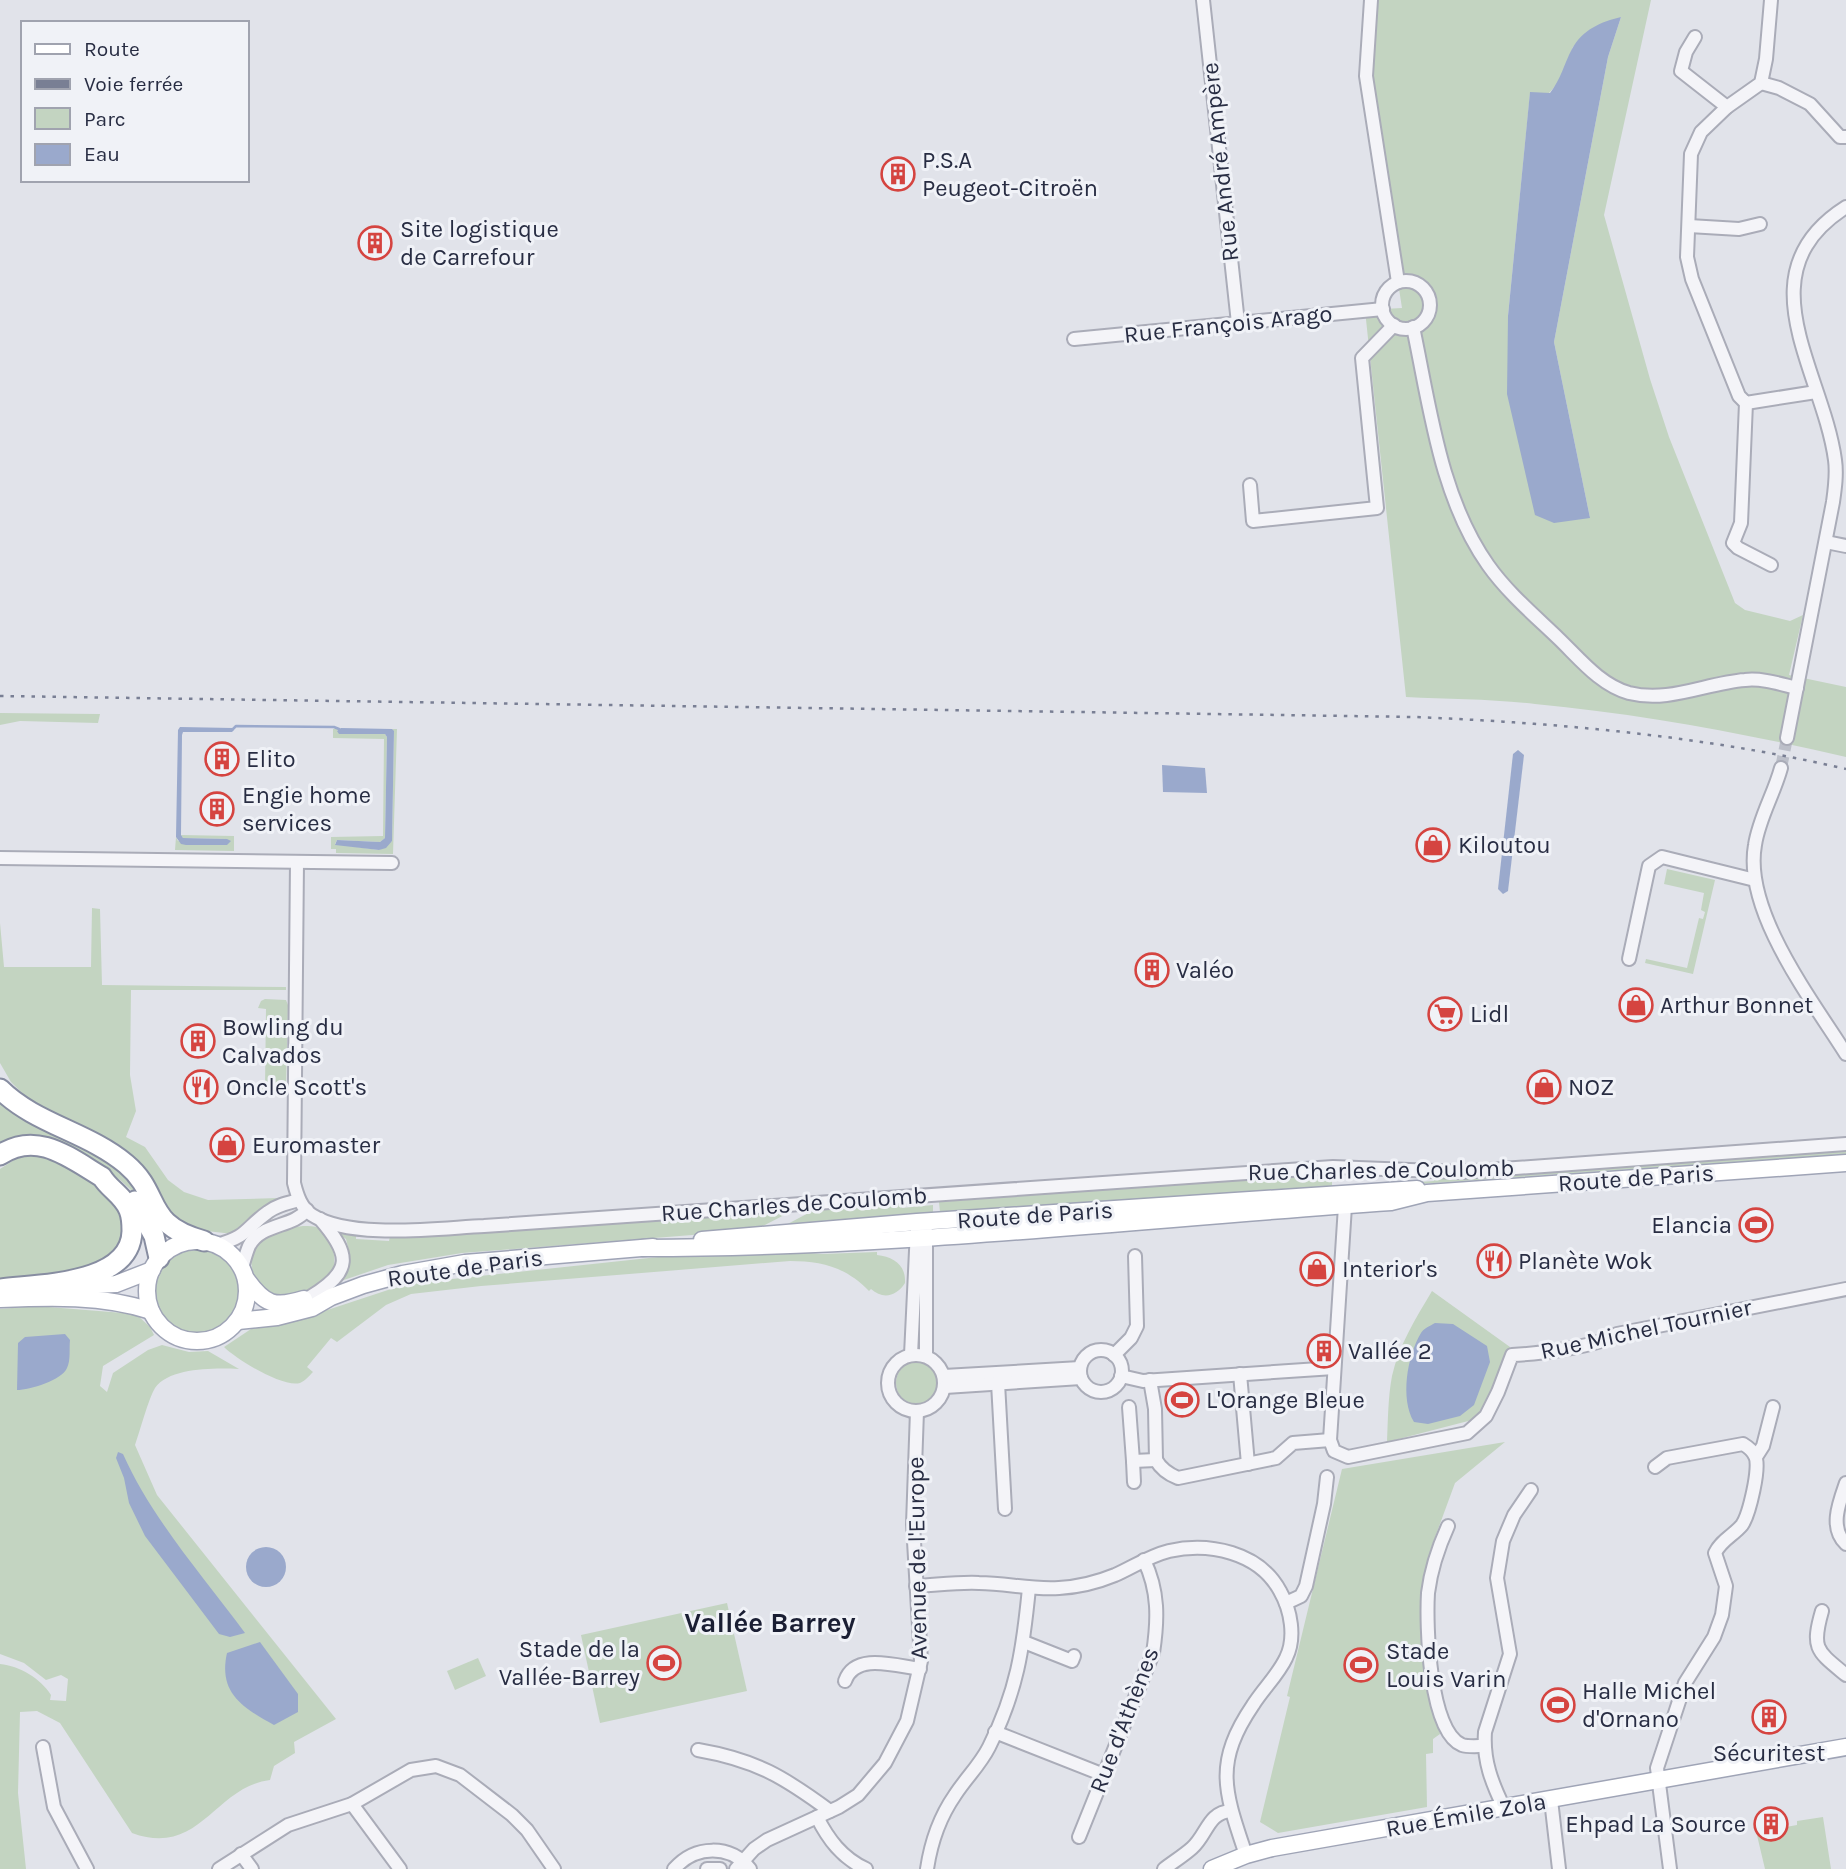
<svg xmlns="http://www.w3.org/2000/svg" width="1846" height="1869" font-family="Karla,sans-serif">
	<style>
		.green { fill: #c3d4c1; fill-rule: evenodd }
		.water { fill: #9aa9cc }
		.lines { fill: none; stroke-linecap: round; stroke-linejoin: round }
		.stream { stroke: #9aa9cc; stroke-width: 2.5 }
		.minor-tunnel { stroke: #bcbfc9; stroke-width: 12; stroke-dasharray: 12 6; stroke-linecap: butt }
		.minor-casing { stroke: #aaacb8; stroke-width: 16 }
		.major-casing { stroke: #9fa4b6; stroke-width: 19 }
		.highway-casing { stroke: #878da1; stroke-width: 23 }
		.minor { stroke: #f4f4f8; stroke-width: 12 }
		.major { stroke: #fff; stroke-width: 16 }
		.highway { stroke: #fff; stroke-width: 19 }
		.rail { stroke: #797f94; stroke-width: 2.5; stroke-dasharray: 3.5 7; stroke-linecap: butt }
		.labels { text-anchor: middle; dominant-baseline: central; stroke-width: 6; stroke-linejoin: round; paint-order: stroke }
		.poi-label { font-size: 24px; fill: #282d43; stroke: #f0f2f7; text-anchor: start }
		.street-label { font-size: 24px; fill: #282d43; stroke: #f0f2f7 }
		.quarter-label { font-size: 28px; font-weight: bold; fill: #1a1e33; stroke: #f0f2f7 }
	</style>
	<rect width="100%" height="100%" fill="#e1e3ea"/>
	<g class="green">
		<path d="M1370 0H1651L1604 215 1650 379 1669 437 1735 603 1745 610 1790 621 1803 615 1789 675 1846 687V757C1743 733 1640 714 1535 704 1492 699 1449 699 1406 697L1365 310 1402 308 1366 76ZM1621 17 1608 57 1554 342 1590 518 1508 316 1530 93H1549L1559 82 1573 47Z"/>
		<path d="M0 713 100 714 98 723 20 721 0 725Z"/>
		<path d="M341 728 337 731 385 734 387 737 385 838 380 842 337 840 335 844 379 850 392 841 394 732 392 729H397L393 854 336 853V849H331V837L383 836 384 739 333 738V729Z"/>
		<path d="M181 835 234 836V851L175 850 176 837 178 841 227 839 183 838Z"/>
		<path d="M1667 869 1715 880 1693 974 1645 963 1646 959 1687 968 1699 918 1703 919 1705 912 1701 910 1704 893 1664 884Z"/>
		<path d="M92 908 100 909 102 985 286 987V990H131L130 1075 136 1111 126 1137 145 1147 168 1180 184 1192 208 1200 279 1198 270 1203 233 1234 189 1229 178 1225 118 1153 28 1099 11 1082 0 1063V923L4 967H91Z"/>
		<path d="M265 999 286 1000 288 1005 286 1087 280 1092 260 1091 258 1087H265L266 1009 258 1008 261 1001Z"/>
		<path d="M0 1094 65 1133 134 1179 139 1198C119 1175 63 1135 31 1135 20 1135 10 1140 0 1145Z"/>
		<path d="M1846 1150V1154L1419 1184V1182L1434 1181 1435 1178H1464Z"/>
		<path d="M31 1155C51 1156 112 1189 121 1208 125 1215 125 1227 126 1235L105 1266 0 1283V1169L17 1158Z"/>
		<path d="M1302 1174 1303 1180 1332 1177V1191L940 1212 939 1202 996 1198V1195Z"/>
		<path d="M901 1203 902 1208 933 1205V1213L780 1228 816 1209Z"/>
		<path d="M792 1211 757 1229 743 1231 462 1253 388 1265 338 1282C353 1265 351 1259 346 1239L335 1231 356 1234V1239L389 1241 390 1236 541 1229Z"/>
		<path d="M303 1226C309 1226 314 1226 319 1228 335 1237 340 1269 327 1282 316 1294 296 1297 281 1296 255 1294 240 1257 262 1239 273 1230 289 1228 303 1226Z"/>
		<circle cx="198" cy="1290" r="43"/>
		<path d="M794 1252 822 1254 877 1252V1255C894 1257 906 1265 905 1283 897 1296 883 1300 871 1289L869 1291C846 1267 821 1261 790 1261L481 1286 411 1294 386 1305 337 1342 331 1338 307 1367 313 1372C309 1376 305 1381 300 1383 283 1388 236 1359 224 1347L251 1329 297 1320 391 1289 424 1282 677 1255Z"/>
		<path d="M1432 1291 1510 1347C1502 1372 1493 1398 1476 1419L1387 1442C1388 1420 1388 1397 1392 1376 1399 1345 1416 1318 1432 1291Z"/>
		<path d="M36 1306 136 1314 150 1327 154 1335 103 1366 100 1386 107 1392 113 1373 148 1350 162 1345 189 1352 208 1351 239 1369C216 1368 170 1367 155 1388 148 1400 140 1431 135 1445L157 1495 336 1719 294 1742 295 1753 274 1766 270 1780C214 1787 200 1858 132 1833L60 1723 37 1711 20 1712 18 1793 26 1869H0V1664C20 1666 40 1678 51 1695L50 1700 66 1701 68 1679 61 1675 46 1680 24 1663 0 1654V1309Z"/>
		<circle cx="918" cy="1383" r="22"/>
		<path d="M1505 1442 1455 1483 1430 1551 1422 1614 1440 1734 1433 1739V1753L1426 1754 1427 1807 1278 1833 1260 1822 1290 1697 1287 1696 1342 1469Z"/>
		<path d="M727 1603 747 1691 600 1723 581 1635Z"/>
		<path d="M478 1658 486 1676 455 1690 447 1671Z"/>
		<path d="M1823 1817 1831 1869H1765L1756 1831 1785 1824 1786 1827 1797 1825V1821Z"/>
	</g>
	<g class="water">
		<path d="M1621 17 1608 57 1554 342 1590 518 1554 523 1535 515 1507 394 1508 316 1530 92 1550 93C1561 79 1564 64 1572 49 1583 29 1601 22 1621 17Z"/>
		<path d="M180 727 233 728 234 730 232 732H183L182 735 181 835 183 838 227 839 231 841 227 845H186L181 844 176 837 178 730Z"/>
		<path d="M341 728 392 729 394 731 392 841 386 848 379 850 335 845 337 840 380 842 385 838 387 737 385 734H339L337 731Z"/>
		<path d="M1518 750 1524 755 1508 891 1503 894 1498 889 1513 754Z"/>
		<path d="M1162 765 1205 768 1207 793 1163 792Z"/>
		<path d="M1435 1323 1453 1324 1487 1346 1490 1362 1474 1405 1460 1416 1428 1424 1414 1422C1400 1399 1407 1356 1421 1333 1424 1328 1430 1326 1435 1323Z"/>
		<path d="M65 1334 70 1340C69 1348 71 1360 67 1368 62 1380 30 1390 17 1390L18 1343 25 1337Z"/>
		<path d="M118 1452 123 1454C152 1519 203 1576 245 1633L230 1637 219 1634 145 1536 129 1503 124 1478 116 1458Z"/>
		<circle cx="266" cy="1567" r="20"/>
		<path d="M260 1642 298 1694V1712L274 1725C243 1708 218 1693 227 1653Z"/>
	</g>
	<g class="lines">
		<path class="stream" d="M233 729 236 726 334 727 339 729"/>
		<path class="minor-tunnel" d="M1781 768 1787 738"/>
		<defs>
			<g id="minor">
				<path d="M1203 0 1238 323"/>
				<path d="M1371 0 1366 76 1398 282"/>
				<path d="M1771 0 1766 59 1761 83 1727 107 1701 132 1691 154 1687 257 1692 279 1739 396 1746 403 1816 392"/>
				<path d="M1695 37 1686 52 1681 71 1727 107"/>
				<path d="M1761 83 1779 88 1810 104 1840 137H1846"/>
				<path d="M1689 226 1739 229 1760 224"/>
				<circle cx="1406" cy="305" r="24"/>
				<path d="M1413 327C1430 407 1440 497 1488 565 1507 592 1534 615 1558 638 1579 658 1600 685 1629 693 1669 703 1706 683 1745 680 1762 678 1780 684 1797 688"/>
				<path d="M1074 339 1383 309"/>
				<path d="M1746 403 1741 523 1733 543 1738 548 1771 565"/>
				<path d="M1250 485 1253 521 1377 508 1362 358 1394 325"/>
				<path d="M1826 542 1846 546"/>
				<path d="M1787 738 1833 502C1835 488 1837 474 1835 460 1823 371 1742 273 1846 207"/>
				<path d="M1781 768C1774 794 1759 818 1755 845 1743 911 1812 1000 1846 1054"/>
				<path d="M0 858 392 863"/>
				<path d="M297 862 294 1183C297 1195 301 1208 312 1215 351 1240 439 1228 484 1226L1333 1167 1461 1172 1846 1144"/>
				<path d="M1629 959 1649 866 1662 857 1755 880"/>
				<path d="M1350 1199 1345 1206 1330 1440 1334 1451 1348 1457 1467 1433 1486 1416 1498 1392 1512 1355C1535 1354 1598 1347 1617 1334L1846 1289"/>
				<path d="M217 1245C249 1236 244 1229 268 1212 277 1205 288 1203 299 1200"/>
				<path d="M242 1268C244 1261 246 1253 249 1246 261 1223 292 1228 307 1210"/>
				<path d="M310 1297C353 1271 351 1255 320 1219"/>
				<circle cx="1101" cy="1371" r="21"/>
				<circle cx="916" cy="1383" r="28"/>
				<path d="M911 1355 917 1230"/>
				<path d="M1114 1355 1131 1338 1137 1326 1135 1256"/>
				<path d="M926 1356V1231"/>
				<path d="M1240 1374 1248 1464"/>
				<path d="M944 1376 1080 1368"/>
				<path d="M1121 1376 1143 1381 1334 1368"/>
				<path d="M1150 1380 1155 1409 1156 1460C1161 1469 1168 1474 1178 1478L1276 1458 1293 1443 1330 1440"/>
				<path d="M998 1383 1005 1509"/>
				<path d="M945 1387 1081 1378"/>
				<path d="M1129 1407 1133 1461 1156 1460"/>
				<path d="M1756 1457 1763 1446 1773 1407"/>
				<path d="M1133 1461 1134 1482"/>
				<path d="M1655 1467 1667 1458 1743 1444C1748 1447 1753 1451 1755 1456 1761 1466 1749 1515 1742 1525 1734 1535 1721 1540 1715 1553L1726 1586 1722 1615 1714 1637 1685 1683 1657 1768 1670 1869"/>
				<path d="M1846 1483C1839 1503 1829 1528 1846 1544"/>
				<path d="M1448 1526C1438 1548 1431 1569 1428 1593 1426 1625 1429 1732 1462 1745 1468 1747 1478 1746 1484 1746"/>
				<path d="M916 1586C937 1585 958 1582 979 1583 1006 1583 1032 1590 1059 1588 1077 1587 1098 1582 1115 1575 1133 1567 1149 1556 1169 1551 1209 1542 1259 1552 1280 1591 1291 1610 1296 1638 1286 1658 1278 1675 1263 1689 1253 1705 1213 1764 1225 1792 1246 1855"/>
				<path d="M1286 1603 1301 1596 1306 1586 1324 1504 1327 1477"/>
				<path d="M1822 1611C1811 1649 1817 1651 1846 1675"/>
				<path d="M1024 1642 1072 1661 1074 1656"/>
				<path d="M845 1681C855 1652 896 1666 920 1669"/>
				<path d="M995 1732 1104 1775"/>
				<path d="M43 1747 54 1807 87 1869"/>
				<path d="M698 1750C756 1760 784 1777 830 1811"/>
				<path d="M1551 1800 1559 1869"/>
				<path d="M352 1804 400 1869"/>
				<path d="M1504 1808C1492 1783 1483 1761 1485 1732L1510 1654 1497 1578 1503 1541 1514 1515 1531 1490"/>
				<path d="M817 1817C828 1839 842 1858 866 1869"/>
				<path d="M1079 1837 1153 1653C1158 1620 1159 1591 1144 1560"/>
				<path d="M241 1854 252 1869"/>
				<path d="M219 1869 288 1825 352 1804 411 1770 436 1766 460 1775 512 1815 527 1830 554 1869"/>
				<path d="M674 1869C695 1845 730 1844 750 1869"/>
				<path d="M707 1869H720"/>
				<path d="M736 1869 754 1849 767 1840 839 1807 858 1795 885 1763 907 1721 921 1661 913 1524 917 1411"/>
				<path d="M927 1869C931 1842 939 1818 955 1795 966 1778 980 1765 989 1747 1017 1691 1023 1650 1029 1588"/>
				<path d="M1164 1869C1173 1862 1183 1856 1192 1848 1207 1835 1208 1812 1231 1811"/>
			</g>
			<g id="major">
				<path d="M702 1240 917 1222 1417 1189"/>
				<circle cx="197" cy="1291" r="50"/>
				<path d="M643 1248C893 1248 1142 1219 1391 1202L1427 1193 1846 1163"/>
				<path d="M247 1280C265 1305 275 1308 304 1299"/>
				<path d="M69 1286 116 1284 152 1270"/>
				<path d="M0 1299C49 1297 103 1295 151 1311"/>
				<path d="M238 1321 277 1317 312 1308 331 1297 363 1285 403 1274 465 1263 653 1247"/>
				<path d="M1212 1869 1246 1855 1272 1848 1846 1747"/>
			</g>
			<g id="highway">
				<path d="M0 1089C35 1124 88 1132 126 1164 163 1195 142 1224 204 1241"/>
				<path d="M0 1155C37 1130 70 1158 102 1177 109 1189 123 1195 129 1210 132 1217 132 1224 132 1231 131 1285 38 1284 0 1289"/>
				<path d="M135 1201 154 1236 159 1258"/>
			</g>
		</defs>
		<use href="#minor" class="minor-casing"/>
		<use href="#major" class="major-casing"/>
		<use href="#highway" class="highway-casing"/>
		<use href="#minor" class="minor"/>
		<use href="#major" class="major"/>
		<use href="#highway" class="highway"/>
		<path class="rail" d="M0 696 1415 717C1560 723 1704 736 1846 769"/>
	</g>
	<defs>
		<symbol id="building-ring" viewBox="-11 -11 22 22"><circle r="9.5" fill="#f0f2f7" stroke="#d54440" stroke-width="1.5"/><path d="M-4-6H4V6H1V3H-1V6H-4ZM-2.5-4.3h1.7v1.8h-1.7ZM.8-4.3h1.7v1.8H.8ZM-2.5-1h1.7V.8h-1.7ZM.8-1h1.7V.8H.8Z" fill="#d54440"/></symbol>
		<symbol id="shop-ring" viewBox="-11 -11 22 22"><circle r="9.5" fill="#f0f2f7" stroke="#d54440" stroke-width="1.5"/><path d="M-5-2.5h2.3a2.7 3.5 0 0 1 5.4 0H5L5.5 6h-11ZM-1.5-2.5h3a1.5 2.3 0 0 0-3 0Z" fill="#d54440"/></symbol>
		<symbol id="supermarket-ring" viewBox="-11 -11 22 22"><circle r="9.5" fill="#f0f2f7" stroke="#d54440" stroke-width="1.5"/><path d="M-6-5.5h2.5l.6 2H6L4.5 2H-2.5L-4.4-4H-6ZM-1.5 3.2a1.3 1.3 0 1 0 .1 0ZM3 3.2a1.3 1.3 0 1 0 .1 0Z" fill="#d54440"/></symbol>
		<symbol id="restaurant-ring" viewBox="-11 -11 22 22"><circle r="9.5" fill="#f0f2f7" stroke="#d54440" stroke-width="1.5"/><path d="M-5-6h1v4h1v-4h1v4h1v-4h1v5L-1.5 .5V6h-2V.5L-5-1ZM5-6V6H3V1.5H1.5Q1.5-4 5-6Z" fill="#d54440"/></symbol>
		<symbol id="stadium-ring" viewBox="-11 -11 22 22"><circle r="9.5" fill="#f0f2f7" stroke="#d54440" stroke-width="1.5"/><path d="M0-5a6.5 5 0 1 0 0 10a6.5 5 0 1 0 0-10ZM-3.5-1.8h7v3.6h-7Z" fill="#d54440"/></symbol>
	</defs>
	<g fill-rule="evenodd">
		<use href="#building-ring" x="879" y="155" width="38" height="38"/>
		<use href="#building-ring" x="356" y="224" width="38" height="38"/>
		<use href="#building-ring" x="203" y="740" width="38" height="38"/>
		<use href="#building-ring" x="198" y="790" width="38" height="38"/>
		<use href="#shop-ring" x="1414" y="826" width="38" height="38"/>
		<use href="#building-ring" x="1133" y="951" width="38" height="38"/>
		<use href="#shop-ring" x="1617" y="986" width="38" height="38"/>
		<use href="#supermarket-ring" x="1426" y="995" width="38" height="38"/>
		<use href="#building-ring" x="179" y="1022" width="38" height="38"/>
		<use href="#restaurant-ring" x="182" y="1068" width="38" height="38"/>
		<use href="#shop-ring" x="1525" y="1068" width="38" height="38"/>
		<use href="#shop-ring" x="208" y="1126" width="38" height="38"/>
		<use href="#stadium-ring" x="1737" y="1206" width="38" height="38"/>
		<use href="#restaurant-ring" x="1475" y="1242" width="38" height="38"/>
		<use href="#shop-ring" x="1298" y="1250" width="38" height="38"/>
		<use href="#building-ring" x="1305" y="1332" width="38" height="38"/>
		<use href="#stadium-ring" x="1163" y="1381" width="38" height="38"/>
		<use href="#stadium-ring" x="645" y="1644" width="38" height="38"/>
		<use href="#stadium-ring" x="1342" y="1646" width="38" height="38"/>
		<use href="#stadium-ring" x="1539" y="1686" width="38" height="38"/>
		<use href="#building-ring" x="1750" y="1698" width="38" height="38"/>
		<use href="#building-ring" x="1752" y="1805" width="38" height="38"/>
	</g>
	<g class="labels">
		<g class="poi-label">
			<text x="922" y="160">P.S.A<tspan x="922" dy="28">Peugeot-Citroën</tspan></text>
			<text x="400" y="229">Site logistique<tspan x="400" dy="28">de Carrefour</tspan></text>
			<text x="246" y="759">Elito</text>
			<text x="242" y="795">Engie home<tspan x="242" dy="28">services</tspan></text>
			<text x="1458" y="845">Kiloutou</text>
			<text x="1176" y="970">Valéo</text>
			<text x="1660" y="1005">Arthur Bonnet</text>
			<text x="1470" y="1014">Lidl</text>
			<text x="222" y="1027">Bowling du<tspan x="222" dy="28">Calvados</tspan></text>
			<text x="226" y="1087">Oncle Scott's</text>
			<text x="1568" y="1087">NOZ</text>
			<text x="252" y="1145">Euromaster</text>
			<text x="1732" y="1225" text-anchor="end">Elancia</text>
			<text x="1518" y="1261">Planète Wok</text>
			<text x="1342" y="1269">Interior's</text>
			<text x="1348" y="1351">Vallée 2</text>
			<text x="1206" y="1400">L'Orange Bleue</text>
			<text x="640" y="1649" text-anchor="end">Stade de la<tspan x="640" dy="28">Vallée-Barrey</tspan></text>
			<text x="1386" y="1651">Stade<tspan x="1386" dy="28">Louis Varin</tspan></text>
			<text x="1582" y="1691">Halle Michel<tspan x="1582" dy="28">d'Ornano</tspan></text>
			<text x="1769" y="1753" text-anchor="middle">Sécuritest</text>
			<text x="1746" y="1824" text-anchor="end">Ehpad La Source</text>
		</g>
		<g class="street-label">
			<text transform="translate(1220 162) rotate(-96)">Rue André Ampère</text>
			<text transform="translate(1228 324) rotate(-6)">Rue François Arago</text>
			<text transform="translate(1381 1170) rotate(-1)">Rue Charles de Coulomb</text>
			<text transform="translate(1636 1178) rotate(-4)">Route de Paris</text>
			<text transform="translate(794 1204) rotate(-4)">Rue Charles de Coulomb</text>
			<text transform="translate(1035 1215) rotate(-4)">Route de Paris</text>
			<text transform="translate(465 1268) rotate(-8)">Route de Paris</text>
			<text transform="translate(1646 1329) rotate(-12)">Rue Michel Tournier</text>
			<text transform="translate(917 1558) rotate(-91)">Avenue de l'Europe</text>
			<text transform="translate(1124 1720) rotate(-69)">Rue d'Athènes</text>
			<text transform="translate(1466 1815) rotate(-10)">Rue Émile Zola</text>
		</g>
		<g class="quarter-label">
			<text x="770" y="1622">Vallée Barrey</text>
		</g>
	</g>
	<rect x="21" y="21" width="228" height="161" fill="#f0f2f7" stroke="#a0a3af" stroke-width="2"/>
	<rect x="35" y="44" width="35" height="10" fill="#ffffff" stroke="#a0a3af" stroke-width="2"/>
	<text x="84" y="56" font-size="21" fill="#282d43">Route</text>
	<rect x="35" y="79" width="35" height="10" fill="#797f94" stroke="#a0a3af" stroke-width="2"/>
	<text x="84" y="91" font-size="21" fill="#282d43">Voie ferrée</text>
	<rect x="35" y="108" width="35" height="21" fill="#c3d4c1" stroke="#a0a3af" stroke-width="2"/>
	<text x="84" y="126" font-size="21" fill="#282d43">Parc</text>
	<rect x="35" y="144" width="35" height="21" fill="#9aa9cc" stroke="#a0a3af" stroke-width="2"/>
	<text x="84" y="161" font-size="21" fill="#282d43">Eau</text>
</svg>
